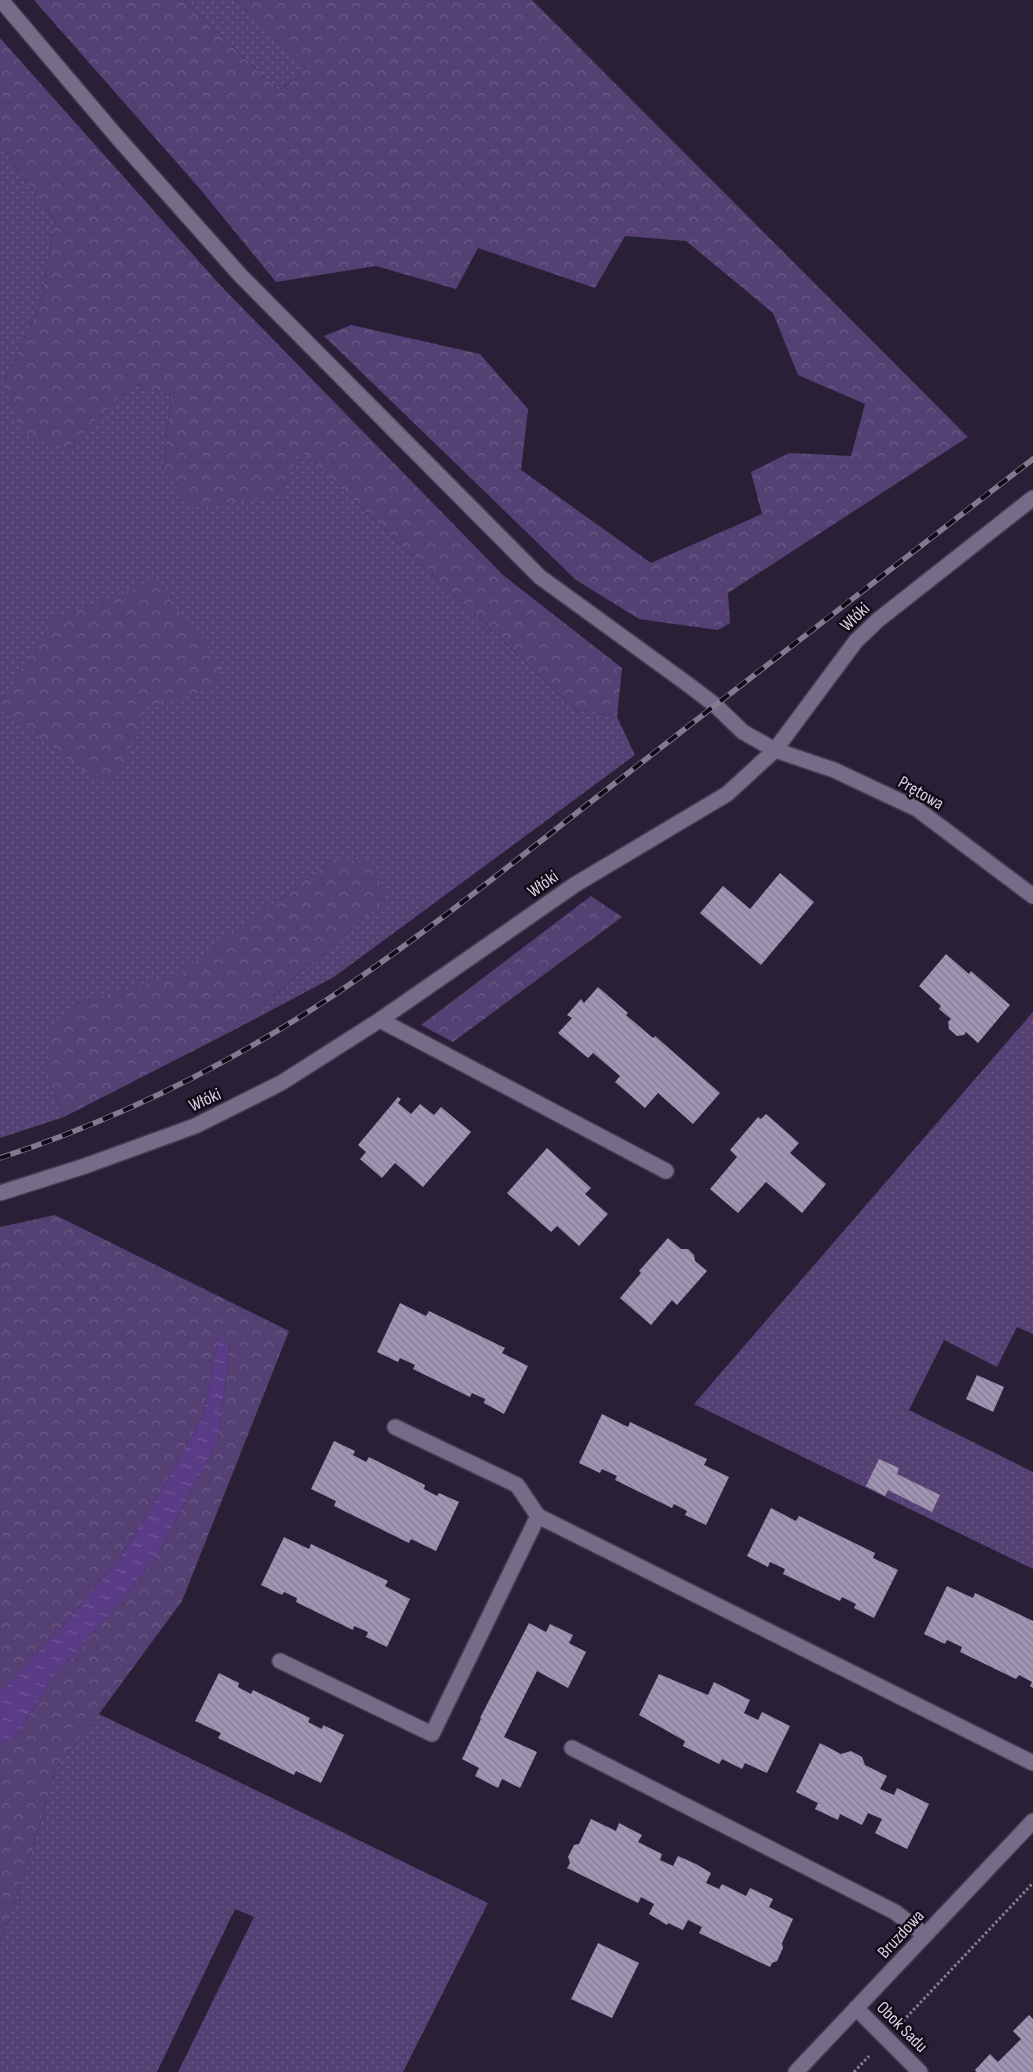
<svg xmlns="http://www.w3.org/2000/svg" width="1033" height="2072" font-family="'Sofia Sans Condensed',sans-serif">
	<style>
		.grass { fill: url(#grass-dots) }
		.forest { fill: url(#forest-crowns) }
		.water { fill: url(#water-ripples) }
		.building { fill: url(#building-back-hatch) }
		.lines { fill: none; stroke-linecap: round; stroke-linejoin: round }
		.minor-casing { stroke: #453d51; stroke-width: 18 }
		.path { stroke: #857e91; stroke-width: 3; stroke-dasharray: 2.5 2.5; stroke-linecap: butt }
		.minor { stroke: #756c88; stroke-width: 15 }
		.rail-casing { stroke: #827b8f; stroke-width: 5.5 }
		.rail { stroke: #100c17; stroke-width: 4; stroke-dasharray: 11; stroke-linecap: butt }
		.labels { text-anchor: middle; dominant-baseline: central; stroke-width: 5; stroke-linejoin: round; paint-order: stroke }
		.street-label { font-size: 18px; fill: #d8d2e2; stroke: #100c17 }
	</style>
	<defs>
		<pattern id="grass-dots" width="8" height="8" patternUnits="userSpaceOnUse" patternTransform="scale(1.25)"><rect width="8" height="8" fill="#544073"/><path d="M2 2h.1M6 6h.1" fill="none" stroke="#6c5b87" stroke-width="1.8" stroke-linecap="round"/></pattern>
		<pattern id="forest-crowns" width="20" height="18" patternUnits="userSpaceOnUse" patternTransform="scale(1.25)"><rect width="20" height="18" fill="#544073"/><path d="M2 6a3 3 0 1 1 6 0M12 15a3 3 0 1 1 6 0" fill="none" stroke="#6c5b87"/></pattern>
		<pattern id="water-ripples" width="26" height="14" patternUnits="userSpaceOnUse" patternTransform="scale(1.25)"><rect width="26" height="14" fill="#5a3b86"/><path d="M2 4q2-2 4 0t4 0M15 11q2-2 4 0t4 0" fill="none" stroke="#715697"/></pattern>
		<pattern id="building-back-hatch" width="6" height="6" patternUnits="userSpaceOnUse" patternTransform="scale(1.25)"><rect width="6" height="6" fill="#a096b4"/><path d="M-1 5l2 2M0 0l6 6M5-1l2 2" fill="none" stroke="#847c92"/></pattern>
	</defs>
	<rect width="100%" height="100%" fill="#292038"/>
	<g class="grass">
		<path d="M184 0H236L306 69 279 91Z"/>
		<path d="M0 139 7 155 55 221 41 302 3 384 68 448 133 383 171 395 163 470 299 449 576 710 617 717 635 755 334 977 232 1031 386 900 332 860 178 975 77 1003 47 1075 64 1117 0 1138Z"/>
		<path d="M1033 1012V1334L1017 1327 997 1367 944 1340 909 1410 1033 1472V1569L694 1404Z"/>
		<path d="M99 1714 488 1903 403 2072H178L254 1917 235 1909 157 2072H0V1946L32 1851 56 1768Z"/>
	</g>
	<g class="forest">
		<path d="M34 0H184L279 91 306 69 236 0H532L968 437 728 593 730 623 718 630 639 619 576 580 324 336 351 325 480 354 528 409 521 470 651 563 762 514 751 472 789 453 851 456 865 404 798 375 773 313 686 241 625 236 595 288 478 248 456 289 376 266 276 282 200 189Z"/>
		<path d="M0 38 220 285 503 575 622 668 617 717 576 710 299 449 282 496 194 507 163 470 171 395 133 383 68 448 22 433 3 384 41 302 55 221 7 155 0 139Z"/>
		<path d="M155 581 223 667 213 689 143 707 125 768 100 783 0 707V704L54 618Z"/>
		<path d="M332 860 372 861 386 900 232 1031 64 1117 47 1075 49 1036 77 1003 178 974Z"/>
		<path d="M591 896 622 917 453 1042 421 1025Z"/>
		<path d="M55 1215 289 1331 182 1601 99 1714 56 1768 32 1851 0 1946V1744L17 1735 52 1679 125 1597 159 1552 218 1440 230 1345 219 1337 203 1416 149 1512 121 1556 62 1627 4 1689 0 1690V1227Z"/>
	</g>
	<path class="water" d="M219 1336 230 1345 218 1440 159 1552 125 1597 52 1679 17 1735 0 1744V1690L4 1688 62 1627 121 1556 149 1512 203 1416Z"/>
	<g class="building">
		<path d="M780 873 814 902 761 965 700 913 723 886 750 909Z"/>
		<path d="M946 954 969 974 971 971 1010 1005 978 1043 966 1032 964 1035 957 1036 949 1029 948 1022 951 1019 939 1009 941 1006 919 986Z"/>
		<path d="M598 987 628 1013 626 1015 653 1038 655 1036 720 1093 693 1124 658 1093 645 1108 615 1082 620 1076 593 1053 588 1058 558 1033 572 1018 567 1015 581 999 584 1003Z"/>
		<path d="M398 1097 401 1099 398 1103 411 1114 420 1104 434 1115 441 1107 471 1132 423 1187 395 1163 382 1178 360 1159 366 1152 358 1145Z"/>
		<path d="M766 1114 799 1143 790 1153 826 1184 802 1213 766 1182 738 1213 710 1189 737 1157 730 1150 758 1117 761 1119Z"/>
		<path d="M547 1148 591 1188 585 1194 608 1214 579 1246 557 1226 551 1232 507 1193Z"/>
		<path d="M668 1238 681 1249H688L694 1255 695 1261 707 1271 677 1305 672 1300 651 1325 620 1298 641 1273 639 1271Z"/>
		<path d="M400 1303 426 1316 429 1311 505 1348 502 1353 528 1366 504 1414 484 1403 485 1399 472 1393 470 1397 413 1369 415 1365 400 1358 398 1362 377 1352Z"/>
		<path d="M977 1375 1004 1387 993 1412 966 1399Z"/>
		<path d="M602 1414 628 1427 630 1422 707 1459 704 1465 729 1477 706 1525 685 1515 687 1511 674 1504 672 1508 615 1480 617 1476 602 1469 600 1473 579 1463Z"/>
		<path d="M334 1441 355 1451 353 1455 366 1462 369 1457 425 1485 424 1489 437 1496 439 1493 459 1502 436 1551 411 1539 409 1543 334 1506 336 1501 311 1489Z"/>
		<path d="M879 1459 899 1468 897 1474 940 1495 932 1512 888 1490 885 1496 866 1486Z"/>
		<path d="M771 1508 796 1521 799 1516 875 1553 873 1558 898 1570 874 1618 854 1608 856 1604 842 1597 840 1601 783 1574 785 1569 770 1562 768 1567 747 1556Z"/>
		<path d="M284 1537 309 1549 311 1544 388 1581 385 1586 410 1599 387 1647 366 1637 368 1632 354 1626 353 1630 296 1602 297 1598 284 1592 282 1595 261 1585Z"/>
		<path d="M947 1586 973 1598 975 1593 1033 1621V1688L1030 1686 1032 1682 1019 1675 1016 1679 960 1652 962 1647 947 1640 945 1644 924 1634Z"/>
		<path d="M529 1623 546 1632 550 1624 573 1635 569 1643 586 1652 568 1688 537 1671 504 1737 537 1752 520 1788 502 1779 498 1788 475 1776 479 1768 462 1759 481 1719 480 1718Z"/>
		<path d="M219 1673 239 1683 238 1687 251 1694 253 1690 310 1718 308 1722 322 1729 323 1725 344 1735 321 1783 296 1771 294 1775 218 1738 221 1733 195 1721Z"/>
		<path d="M659 1674 708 1695 714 1682 750 1700 744 1713 758 1720 762 1712 790 1726 767 1773 745 1763 742 1769 722 1759 719 1764 683 1746 685 1741 639 1715Z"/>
		<path d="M820 1743 841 1754 851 1751 862 1757 865 1765 887 1776 880 1789 894 1795 897 1788 929 1804 907 1849 875 1833 882 1819 868 1813 862 1825 840 1814 838 1820 815 1809 818 1803 796 1792Z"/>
		<path d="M591 1819 616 1831 619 1823 642 1835 638 1842 662 1854 660 1860 673 1866 678 1856 696 1864 711 1873 706 1883 719 1889 722 1884 746 1896 750 1888 773 1899 769 1907 793 1919 782 1943 783 1948 777 1961 772 1963 770 1967 699 1933 702 1927 688 1920 683 1930 668 1923 667 1925 649 1914 654 1904 641 1897 638 1903 567 1868 570 1863 568 1857 574 1845 579 1844Z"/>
		<path d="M598 1943 639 1963 612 2018 571 1999Z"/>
		<path d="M1029 2015 1033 2019V2072H976L975 2070 990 2054 998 2062 1021 2039 1013 2031Z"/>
	</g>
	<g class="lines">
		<defs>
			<g id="minor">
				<path d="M1 0 118 138 241 276 540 577 686 683 715 705 743 732 775 750 834 770 917 809 1033 896"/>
				<path d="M380 1020 666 1171"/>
				<path d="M0 1193 85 1166 195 1126 281 1083 380 1020 576 884 727 794 775 750 856 641 878 620 1033 498"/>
				<path d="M395 1427 517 1485 538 1516"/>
				<path d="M280 1661 432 1734 538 1516 1033 1763"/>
				<path d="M572 1748 895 1912 925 1935"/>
				<path d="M856 2008 920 2072"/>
				<path d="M796 2072 1033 1821"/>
			</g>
		</defs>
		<use href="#minor" class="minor-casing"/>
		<g class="path">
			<path d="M903 2021 1033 1883"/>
			<path d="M854 2072 869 2056"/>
		</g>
		<use href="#minor" class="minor"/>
		<defs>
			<path id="rail" d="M0 1158C116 1120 226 1066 328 999 426 934 517 859 610 787 751 677 892 568 1033 459"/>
		</defs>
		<use href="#rail" class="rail-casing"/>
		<use href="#rail" class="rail"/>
	</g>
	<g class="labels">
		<g class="street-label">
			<text transform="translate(855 617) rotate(-44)">Włóki</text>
			<text transform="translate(921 793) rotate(30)">Prętowa</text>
			<text transform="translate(543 884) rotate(-35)">Włóki</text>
			<text transform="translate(205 1100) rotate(-24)">Włóki</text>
			<text transform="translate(901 1934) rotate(-47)">Bruzdowa</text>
			<text transform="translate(902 2027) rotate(45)">Obok Sadu</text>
		</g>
	</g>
</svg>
